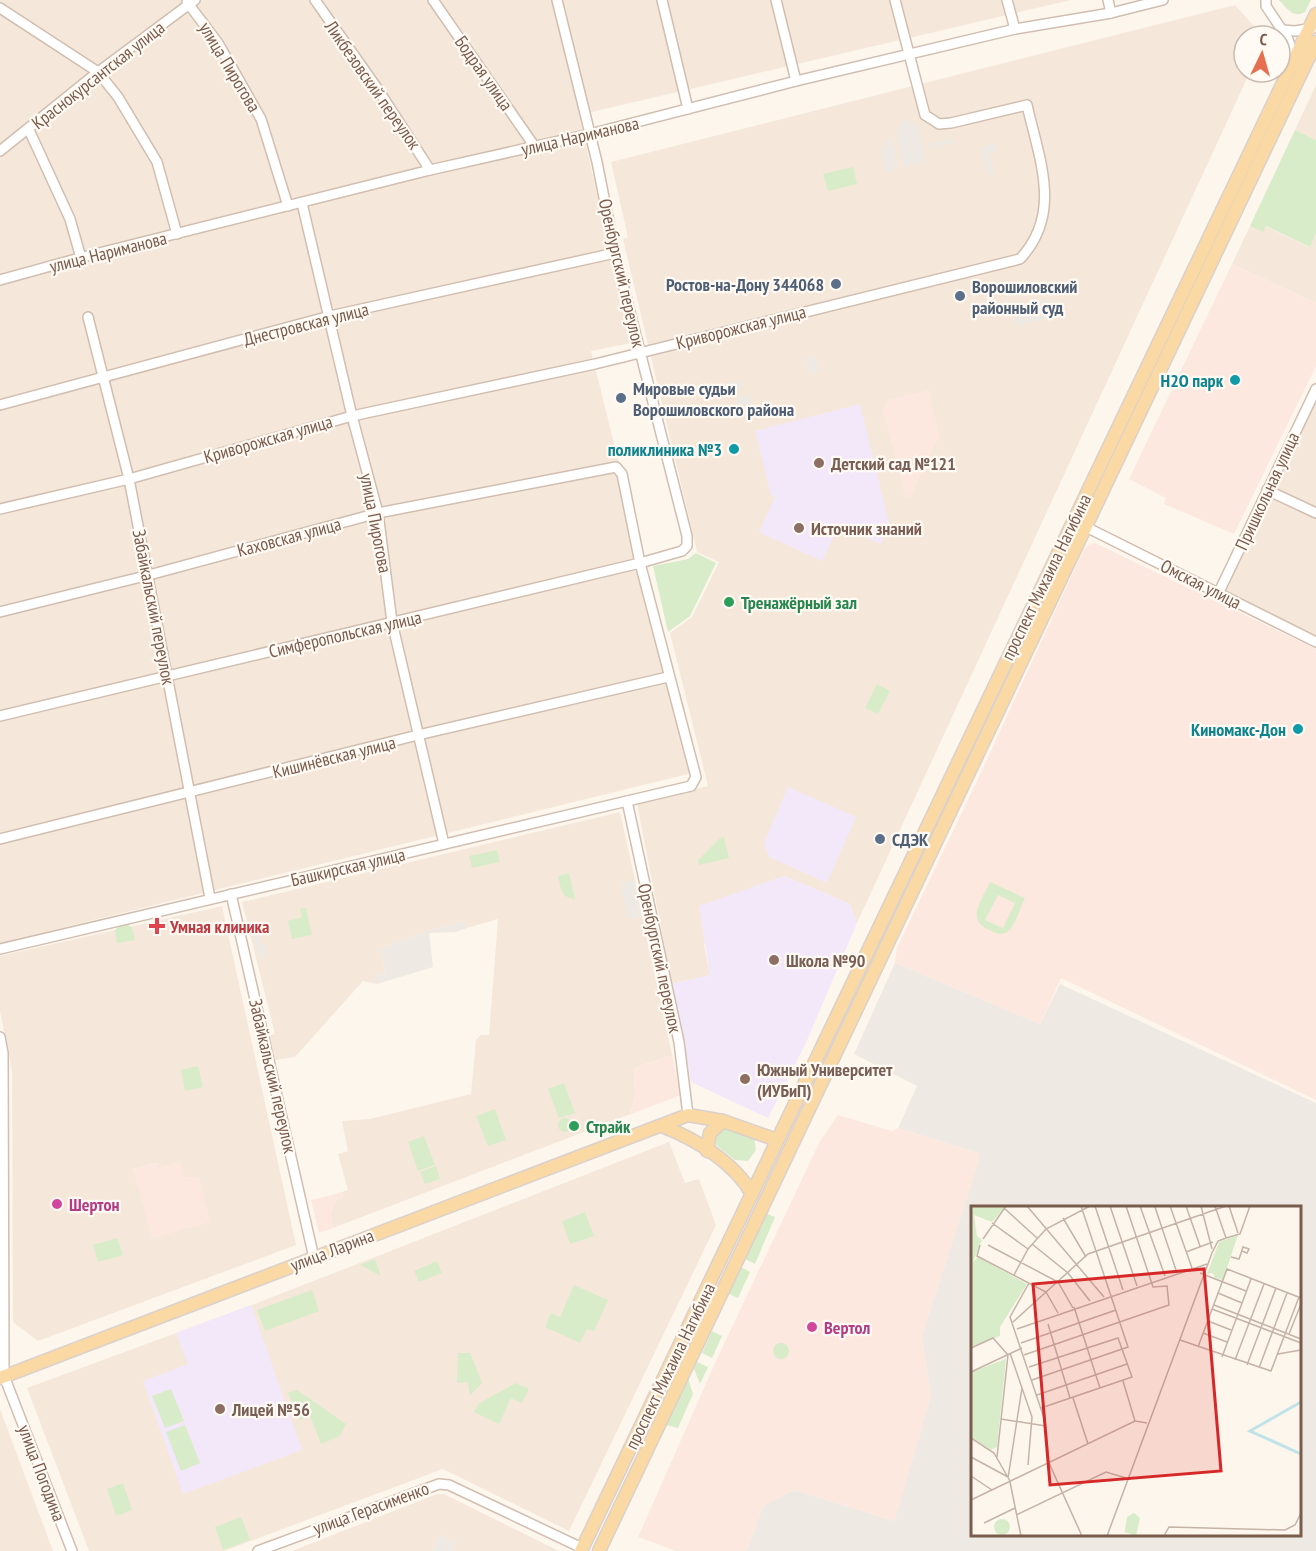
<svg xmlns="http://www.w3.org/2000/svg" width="1316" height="1551" font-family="'PT Sans Narrow',sans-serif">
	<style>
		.residential { fill: #f5e8da; fill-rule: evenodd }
		.commercial { fill: #fde8e0 }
		.industrial { fill: #efe9e4; fill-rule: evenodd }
		.education { fill: #f3e8fa }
		.green { fill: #d8ecc9; fill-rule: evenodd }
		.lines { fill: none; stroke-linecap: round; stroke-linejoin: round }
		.minor-casing { stroke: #d1beb0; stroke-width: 12 }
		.major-casing { stroke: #dad1cd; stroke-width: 15 }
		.minor { stroke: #fff; stroke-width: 9 }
		.major { stroke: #fbd9a5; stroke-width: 12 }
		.service-dot { fill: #5c6f8a; stroke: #fffaf3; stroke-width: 2 }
		.culture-dot { fill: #0f9aa8; stroke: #fffaf3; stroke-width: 2 }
		.education-dot { fill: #8d6e63; stroke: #fffaf3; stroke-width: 2 }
		.leisure-dot { fill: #2e9e5b; stroke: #fffaf3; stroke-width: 2 }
		.health-dot { fill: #e0444e; stroke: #fffaf3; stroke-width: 2 }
		.hotel-dot { fill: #d1479c; stroke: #fffaf3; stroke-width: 2 }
		.labels { text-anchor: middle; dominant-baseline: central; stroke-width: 4.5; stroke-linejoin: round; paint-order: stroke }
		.street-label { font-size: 18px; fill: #7a5c4d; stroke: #fffaf3 }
		.service-label { font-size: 18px; font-weight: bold; fill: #4e5e75; stroke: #fffaf3; text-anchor: start }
		.culture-label { font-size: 18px; font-weight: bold; fill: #0d838f; stroke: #fffaf3; text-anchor: end }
		.education-label { font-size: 18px; font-weight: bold; fill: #785e54; stroke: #fffaf3; text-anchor: start }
		.leisure-label { font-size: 18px; font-weight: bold; fill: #27864d; stroke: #fffaf3; text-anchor: start }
		.health-label { font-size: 18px; font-weight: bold; fill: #be3a42; stroke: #fffaf3; text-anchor: start }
		.hotel-label { font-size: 18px; font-weight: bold; fill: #b23c85; stroke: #fffaf3; text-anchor: start }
		.inset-river { fill: none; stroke: #bfe3e8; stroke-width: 3 }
		.inset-road { fill: none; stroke: #c5b3a7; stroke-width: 1.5 }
		.view { fill: #d62828; fill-opacity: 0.15; stroke: #d62828; stroke-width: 3 }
		.inset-edge { fill: none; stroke: #7a5c4d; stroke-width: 3 }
	</style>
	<rect width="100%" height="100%" fill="#fdf6ec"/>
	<g class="residential">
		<path d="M0 0H1071L579 115 631 343 591 351 696 772 0 943Z"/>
		<path d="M1235 5 1263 36H1244V72H1250L857 923 850 904 784 876 755 887 704 945 710 975 672 984 637 804 708 786 670 633 692 617 719 562 697 552 623 239 628 237 611 162Z"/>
		<path d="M1316 85V140L1295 130Z"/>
		<path d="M1250 226 1263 231 1265 226 1309 247 1316 233V303L1232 264Z"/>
		<path d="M1316 399V635L1224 593Z"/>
		<path d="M620 812 635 880 620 884 633 918 642 916 672 1055 634 1068 635 1091 631 1114 333 1228 330 1214 336 1200 343 1197 342 1192 348 1190 338 1154 348 1151 342 1121 370 1119 471 1094 476 1040 481 1035H489L498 919 467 928 465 921 422 933 380 949 385 972 374 976 377 984 363 981 295 1057 275 1060 269 1036 275 1034 242 902Z"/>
		<path d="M222 906 296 1245 38 1341 13 1322 12 1071 0 1011V956ZM157 1163 159 1168 184 1177 133 1169Z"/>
		<path d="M669 1142 685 1183 699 1179 716 1225 569 1531 443 1469 224 1551H89L27 1388 252 1305Z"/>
		<path d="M0 1409 53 1551H0Z"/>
		<path d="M437 1494H444L559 1551H452L455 1543 440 1535 432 1551H292Z"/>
	</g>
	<g class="commercial">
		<path d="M1232 264 1316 303V366L1234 534 1164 504 1166 498 1129 479Z"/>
		<path d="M929 390 939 436 911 496 906 498 883 410 888 400Z"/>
		<path d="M1095 543 1316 649V1100L1061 978 1040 1024 895 963 897 948 978 779 1083 551 1088 545Z"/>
		<path d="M672 1055 681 1095 631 1114 635 1091 634 1068Z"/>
		<path d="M838 1115 892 1131 898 1128 979 1153 978 1163 922 1336 931 1397 894 1521 794 1490 763 1506 747 1551H676L638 1537 716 1361 820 1141Z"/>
		<path d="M180 1162 184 1177H199L210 1222 152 1238 133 1169 157 1163 159 1168Z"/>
		<path d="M342 1192 343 1197 336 1200 330 1214 333 1228 319 1233 311 1200Z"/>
	</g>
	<g class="industrial">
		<path d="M906 118 918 127 926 162 904 167 896 132Z"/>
		<path d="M891 136 899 169 885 173 880 151Z"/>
		<path d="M953 138 954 143 930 149 929 144Z"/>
		<path d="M996 143 998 150 990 153 994 173 987 175 981 147Z"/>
		<path d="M1047 299 1052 317 1016 326 1011 307Z"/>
		<path d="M815 356 819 372 809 374 805 358Z"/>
		<path d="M741 380 743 388 714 394 713 387Z"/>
		<path d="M750 395 755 412 739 416 735 398Z"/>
		<path d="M635 880 642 916 633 918H627L620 883Z"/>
		<path d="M465 921 467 928 456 932 429 933 433 967 377 984 374 976 385 972 380 949 422 933Z"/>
		<path d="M258 931 262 944H266L268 950 264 951 265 958 259 959 252 932Z"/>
		<path d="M895 963 1040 1024 1060 984 1316 1103V1551H747L763 1506 794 1490 894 1521 931 1397 922 1336 978 1163 979 1153 898 1128 917 1086 854 1054ZM972 1208H1300V1534H972Z"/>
		<path d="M440 1535 456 1543 452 1551H432Z"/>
	</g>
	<g class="education">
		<path d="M860 404 889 523 881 544 839 526 822 561 759 532 775 497 771 495 755 431Z"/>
		<path d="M788 787 856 817 827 883 769 857 764 843Z"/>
		<path d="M784 876 850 904 857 923 805 1045 768 1118 691 1082 672 984 710 975 699 906Z"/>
		<path d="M251 1305 302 1450 183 1494 143 1381 188 1364 176 1333Z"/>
	</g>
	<g class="green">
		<path d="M1279 0H1311L1305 12C1293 19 1287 8 1279 0Z"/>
		<path d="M1295 130 1316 140V233L1310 247 1266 226 1263 232 1250 226Z"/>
		<path d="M853 167 857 184 828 191 823 174Z"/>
		<path d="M696 553 716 563 690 616 668 632 653 566 688 559Z"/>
		<path d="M877 684 890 691 878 714 865 708Z"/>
		<path d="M724 837 729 858 699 865 698 860 720 838Z"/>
		<path d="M497 850 500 862 472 868 469 856Z"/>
		<path d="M569 873 575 899C561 898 561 888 558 876Z"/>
		<path d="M990 882 1025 898C1020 907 1016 926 1007 932 1001 936 995 933 989 930 965 919 982 900 990 882ZM998 895 1015 903 1003 928 985 920Z"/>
		<path d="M306 908 312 935 292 939 288 921 302 917 300 909Z"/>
		<path d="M128 924 132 928 135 940 117 943 115 931 118 926Z"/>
		<path d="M198 1066 203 1087 185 1091 181 1070Z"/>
		<path d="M564 1083 575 1113 559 1118 548 1089Z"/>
		<path d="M495 1109 506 1140 488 1146 476 1116Z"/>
		<circle cx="565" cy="1125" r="7"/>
		<path d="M727 1127 754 1137 756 1150 748 1161 735 1160 716 1145 717 1133Z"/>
		<path d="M424 1136 435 1165 418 1171 408 1142Z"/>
		<path d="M436 1166 440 1179 425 1184 420 1172Z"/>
		<path d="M585 1212 594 1236 570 1244 562 1221Z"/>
		<path d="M765 1213 775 1217 755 1264 745 1259Z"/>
		<path d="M117 1238 123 1255 98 1262 93 1245Z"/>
		<path d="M375 1259 381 1276 360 1265Z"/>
		<path d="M437 1261 442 1273 419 1282 414 1271Z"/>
		<path d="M741 1267 750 1272 738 1298 729 1294Z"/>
		<path d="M574 1285 608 1300 594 1331 587 1329 580 1343 545 1327 551 1313 560 1317Z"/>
		<path d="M312 1290 319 1311 265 1331 257 1310Z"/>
		<path d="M712 1331 722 1336 712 1358 702 1353Z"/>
		<circle cx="781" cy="1351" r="8"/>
		<path d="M458 1353H470L482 1383 470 1395 468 1382 457 1383Z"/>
		<path d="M697 1362 708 1367 700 1384 694 1369Z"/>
		<path d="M688 1378 693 1394 678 1428 666 1425Z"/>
		<path d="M516 1383 529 1389 522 1403 511 1398 499 1424 474 1412 478 1404Z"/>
		<path d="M171 1389 184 1421 165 1428 152 1396Z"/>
		<path d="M297 1390 346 1424 340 1436 321 1444 310 1416 300 1420 288 1393Z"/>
		<path d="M185 1425 200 1463 181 1471 166 1432Z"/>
		<path d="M123 1483 132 1510 116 1516 107 1489Z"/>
		<path d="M241 1517 250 1540 223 1550 215 1527Z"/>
	</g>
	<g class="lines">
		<defs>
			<g id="minor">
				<path d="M315 0 377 88 430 170"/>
				<path d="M433 0 535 147"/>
				<path d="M662 0 688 109"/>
				<path d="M776 0 796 81"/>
				<path d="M1007 0 1015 29"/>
				<path d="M1108 0 1111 13"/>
				<path d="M1266 0V6L1288 39 1294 58"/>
				<path d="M187 2 218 43 261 119 288 206"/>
				<path d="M0 8 98 72 118 97 157 162 177 234"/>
				<path d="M1283 30 1295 31 1313 28"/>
				<path d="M29 130 70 219 81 258"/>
				<path d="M0 151 98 72 195 0"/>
				<path d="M302 203 352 416 378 513 392 622 444 844"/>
				<path d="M0 280 87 256 430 170 590 134 796 81 1015 29 1111 13 1163 0"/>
				<path d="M88 317 129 479 210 898"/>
				<path d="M0 405 330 316 615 253"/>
				<path d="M1267 490 1316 513"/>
				<path d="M0 509 129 479 352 416 595 364 1020 259C1063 213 1039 159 1027 105L951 123 939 124 925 115 895 0"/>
				<path d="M1086 527 1316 642"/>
				<path d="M1218 594 1316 389"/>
				<path d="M0 612 149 575 378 513 616 467 622 474 640 563 696 777 691 786 0 949"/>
				<path d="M0 716 640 563 682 551 687 546V536L615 253 597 162 557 0"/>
				<path d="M627 801 679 1042 688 1115"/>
				<path d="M0 839 418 735 668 677"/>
				<path d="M231 894 314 1258"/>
				<path d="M0 1037 3 1053 4 1376 72 1551"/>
				<path d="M258 1551 439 1484 449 1485 582 1548"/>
			</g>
			<g id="major">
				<path d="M662 1126C695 1139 734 1162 752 1194"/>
				<path d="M707 1151 710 1133 723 1121"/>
				<path d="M0 1378 688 1115 723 1121 777 1140"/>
				<path d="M581 1551 1316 14"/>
				<path d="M599 1551 1316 42"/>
			</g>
		</defs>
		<use href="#minor" class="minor-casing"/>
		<use href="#major" class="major-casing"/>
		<use href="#minor" class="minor"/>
		<use href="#major" class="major"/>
	</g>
	<g class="service-dot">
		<circle cx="836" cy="284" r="6"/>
		<circle cx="960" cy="296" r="6"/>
		<circle cx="621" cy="398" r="6"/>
		<circle cx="880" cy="839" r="6"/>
	</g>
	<g class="culture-dot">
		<circle cx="1235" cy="380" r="6"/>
		<circle cx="734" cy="449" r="6"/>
		<circle cx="1298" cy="729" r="6"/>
	</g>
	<g class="education-dot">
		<circle cx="819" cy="463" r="6"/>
		<circle cx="799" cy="528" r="6"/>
		<circle cx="774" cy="960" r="6"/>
		<circle cx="745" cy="1079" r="6"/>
		<circle cx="220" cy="1409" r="6"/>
	</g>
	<g class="leisure-dot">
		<circle cx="729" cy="602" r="6"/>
		<circle cx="574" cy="1126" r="6"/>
	</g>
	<path class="health-dot" d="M154 917h6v6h6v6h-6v6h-6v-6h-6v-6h6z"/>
	<g class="hotel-dot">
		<circle cx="57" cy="1204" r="6"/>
		<circle cx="812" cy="1327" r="6"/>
	</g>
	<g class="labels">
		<g class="street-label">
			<text transform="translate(230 67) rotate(59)">улица Пирогова</text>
			<text transform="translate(484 73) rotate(55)">Бодрая улица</text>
			<text transform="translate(98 75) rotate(-38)">Краснокурсантская улица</text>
			<text transform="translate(373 85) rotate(55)">Ликбезовский переулок</text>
			<text transform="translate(580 136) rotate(-13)">улица Нариманова</text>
			<text transform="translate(108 252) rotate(-14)">улица Нариманова</text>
			<text transform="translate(622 273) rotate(77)">Оренбургский переулок</text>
			<text transform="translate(306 324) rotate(-14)">Днестровская улица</text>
			<text transform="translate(741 327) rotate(-14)">Криворожская улица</text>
			<text transform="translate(268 439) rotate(-16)">Криворожская улица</text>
			<text transform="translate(1267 491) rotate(-65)">Пришкольная улица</text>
			<text transform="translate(376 523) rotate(79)">улица Пирогова</text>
			<text transform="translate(289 537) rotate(-15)">Каховская улица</text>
			<text transform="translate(1046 577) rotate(-64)">проспект Михаила Нагибина</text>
			<text transform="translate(1201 584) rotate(27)">Омская улица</text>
			<text transform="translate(154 607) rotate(79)">Забайкальский переулок</text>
			<text transform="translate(345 634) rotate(-13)">Симферопольская улица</text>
			<text transform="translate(334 757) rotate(-14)">Кишинёвская улица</text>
			<text transform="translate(348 867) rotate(-13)">Башкирская улица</text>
			<text transform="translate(660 958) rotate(78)">Оренбургский переулок</text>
			<text transform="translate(273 1076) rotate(77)">Забайкальский переулок</text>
			<text transform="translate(332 1250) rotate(-21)">улица Ларина</text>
			<text transform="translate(670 1366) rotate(-64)">проспект Михаила Нагибина</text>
			<text transform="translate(42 1473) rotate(69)">улица Погодина</text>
			<text transform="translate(371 1508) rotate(-20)">улица Герасименко</text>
		</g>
		<g class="service-label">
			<text x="824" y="284" text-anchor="end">Ростов-на-Дону 344068</text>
			<text x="972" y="286">Ворошиловский<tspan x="972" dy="21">районный суд</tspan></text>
			<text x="633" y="388">Мировые судьи<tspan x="633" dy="21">Ворошиловского района</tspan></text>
			<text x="892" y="839">СДЭК</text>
		</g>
		<g class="culture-label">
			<text x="1223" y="380">H2O парк</text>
			<text x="722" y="449">поликлиника №3</text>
			<text x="1286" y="729">Киномакс-Дон</text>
		</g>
		<g class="education-label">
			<text x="831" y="463">Детский сад №121</text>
			<text x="811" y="528">Источник знаний</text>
			<text x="786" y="960">Школа №90</text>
			<text x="757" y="1069">Южный Университет<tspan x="757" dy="21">(ИУБиП)</tspan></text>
			<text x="232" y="1409">Лицей №56</text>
		</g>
		<g class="leisure-label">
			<text x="741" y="602">Тренажёрный зал</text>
			<text x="586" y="1126">Страйк</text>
		</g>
		<g class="health-label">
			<text x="170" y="926">Умная клиника</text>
		</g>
		<g class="hotel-label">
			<text x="69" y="1204">Шертон</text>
			<text x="824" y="1327">Вертол</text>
		</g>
	</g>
	<g transform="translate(971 1206)">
		<rect width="330" height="330" fill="#fdf6ec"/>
		<path d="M0 0H35L21 16 3 9 6 30 11 34 2 56 7 51 56 78 29 121V130L0 141ZM267 29 252 74 244 72 242 67 236 68 248 36ZM35 153 26 241 20 244 0 231V166ZM163 307 169 312 165 330 154 326 153 330 156 311ZM23 321a8 8 0 1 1 16 0a8 8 0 1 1-16 0Z" fill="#d8ecc9"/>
		<path class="inset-river" d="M330 196 279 225 330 248"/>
		<path class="inset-road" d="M56 0 133 91M124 0 152 84M139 0 166 80M169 0 194 70M199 0 221 62M215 0 229 40M230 0 241 43M258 0 267 27M184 1 206 67M33 2 66 32M92 12 115 51M21 17 57 43M255 32 269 28 279 0M12 33 35 0M61 38 97 67 119 95M9 39 6 50 75 86 87 107M17 39 87 76 102 102M215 46 242 36M260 51 268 53 272 41 278 43 276 47 271 45M229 67 275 85M43 69 57 43 75 23 119 0M58 77 39 111 74 215 78 257 111 330M247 87 271 97M243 99 330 133M103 101 129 182M241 103 330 137M237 115 260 124M42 116 117 48 255 0M77 118 99 192M46 123 236 58M232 127 256 136M318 128 330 98M209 134 300 165 328 91M50 137 145 104M227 141 256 63 330 92M0 142 22 132 37 149 26 251M39 147 61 211 57 259M307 148 330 144M53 149 198 99 196 80 182 81 155 0M251 151 280 73M264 154 293 78M276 159 305 82M58 161 147 132 161 171 70 202M288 162 316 87M0 166 51 142M61 174 157 141 110 0M152 175 164 215M66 189 156 158M102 192 117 238M30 213 75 220M0 232 23 247 39 275M0 251 37 271M0 270 21 284M37 272 51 182M39 276 50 330M0 294 164 215 176 217M45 309 135 266 155 272M13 317 44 302M136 330 241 47 247 35 255 32 244 0M193 330 198 321 314 324 324 319 330 307"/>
		<path class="view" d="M233 63 250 265 79 279 62 78Z"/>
		<rect width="330" height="330" class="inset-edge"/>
	</g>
	<g transform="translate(1262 54) rotate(5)"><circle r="28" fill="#fffaf3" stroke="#cabbb1" stroke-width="1.5"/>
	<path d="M0-4.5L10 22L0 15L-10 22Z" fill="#e76f51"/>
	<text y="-9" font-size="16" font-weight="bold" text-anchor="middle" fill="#7a5c4d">С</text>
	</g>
</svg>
